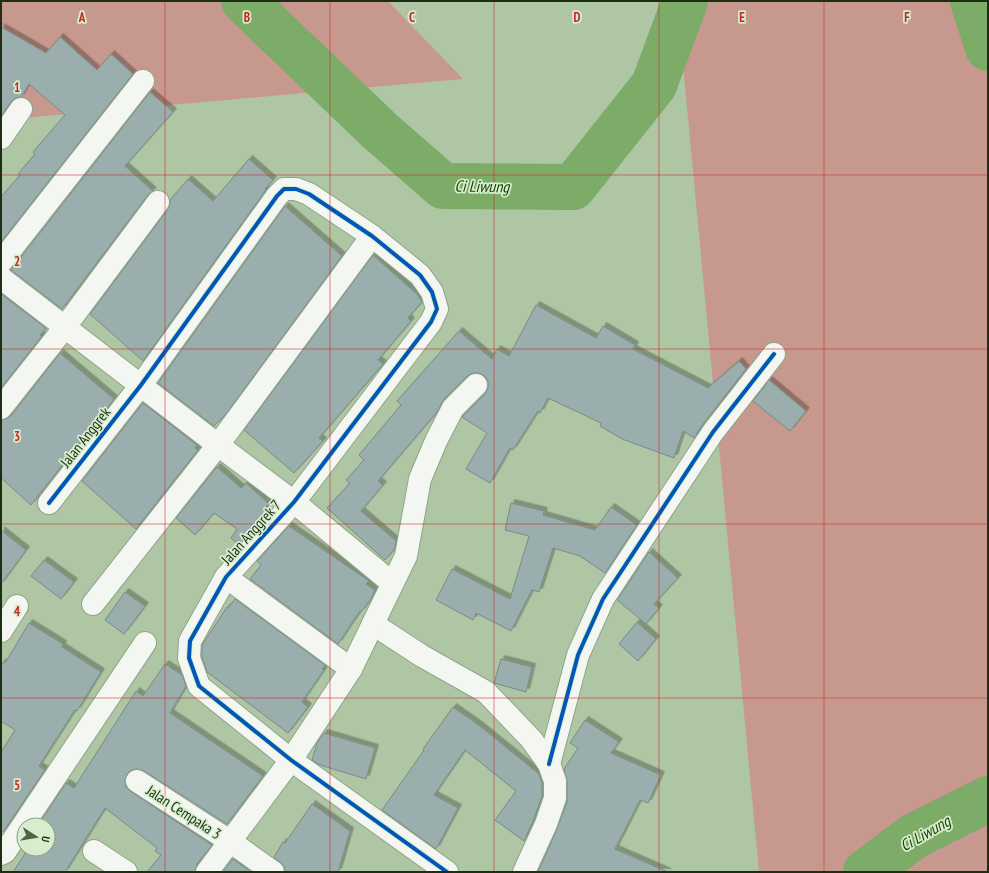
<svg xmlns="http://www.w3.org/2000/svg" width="989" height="873" font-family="'PT Sans Narrow',sans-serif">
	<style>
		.forest { fill: #c7998e }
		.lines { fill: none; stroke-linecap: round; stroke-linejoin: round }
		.river { stroke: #7dab68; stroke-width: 46 }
		.building { fill: #99aead; stroke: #798b86; filter: url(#shadow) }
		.minor-casing { stroke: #90a489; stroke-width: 24 }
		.minor { stroke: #f3f6f1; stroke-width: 22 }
		.cycleway-casing { stroke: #d7eece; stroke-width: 6 }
		.cycleway { stroke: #0057b8; stroke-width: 4 }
		.grid { fill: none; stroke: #c42926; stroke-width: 1; stroke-opacity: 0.55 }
		.labels { text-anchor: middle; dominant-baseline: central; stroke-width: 3.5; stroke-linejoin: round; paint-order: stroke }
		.street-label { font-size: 15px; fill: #1d2e15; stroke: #d7eece }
		.water-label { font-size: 16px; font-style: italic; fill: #1c4005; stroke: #d7eece }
		.grid-label { font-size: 13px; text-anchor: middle; font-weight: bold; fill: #c42926; stroke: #d7eece; stroke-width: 3.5; stroke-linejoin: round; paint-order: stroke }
	</style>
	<defs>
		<filter id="shadow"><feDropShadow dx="3.5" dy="-3.5" stdDeviation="0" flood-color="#0004"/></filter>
	</defs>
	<rect width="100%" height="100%" fill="#aec6a4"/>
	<g class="forest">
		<path d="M1 1H388L463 79 1 120Z"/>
		<path d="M677 1H988V872H759Z"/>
	</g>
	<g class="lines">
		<g class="river">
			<path d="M244 1 380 131 443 186 573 187 654 85 685 1"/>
			<path d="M973 1 988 48"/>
			<path d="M866 872 914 836 988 799"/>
		</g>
	</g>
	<g class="building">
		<path d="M1 27 46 53 60 37 97 70 111 54 133 74 1 242V197L20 175 18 174 35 154 33 152 65 115 29 84 21 97 15 98 11 102 1 116Z"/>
		<path d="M150 92 173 112 125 166 153 191 148 195 62 309 11 270Z"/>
		<path d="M249 159 273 180 265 189 266 190 143 361 90 314 168 209 170 204V200L188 179 213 201Z"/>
		<path d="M285 206 342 256 226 414 214 426 158 383Z"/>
		<path d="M373 255 418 295 422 302 408 318 411 321 378 360 383 364 319 438 323 441 294 473 244 430Z"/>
		<path d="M1 294 46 328 40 335 42 336 1 388Z"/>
		<path d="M536 305 596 338 603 326 635 345 633 349 708 388 739 361 746 369 703 424 694 438 683 431 674 458 622 439 600 426 601 423 548 398 540 413 538 411 513 450 510 448 490 483 466 469 487 433 462 417 485 394 488 388V381L485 376 479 373H472L467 376 444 399 437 412 378 481 383 485 361 511 396 541 395 548 385 560 327 508 350 483 346 480 364 460 359 455 401 405 397 401 459 331 492 359 497 349 509 356Z"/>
		<path d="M60 353 114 399 31 505 1 478V420L6 419 11 416Z"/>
		<path d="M769 380 806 411 790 431 753 401Z"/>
		<path d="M143 403 197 445 195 448 198 450 136 529 82 481Z"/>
		<path d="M217 467 241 488 246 483 269 504 264 509 268 512 239 545 231 538 237 529 214 513 195 535 176 518Z"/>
		<path d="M511 503 544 511 543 515 595 530 611 507 637 525 605 573 580 556 553 548 539 592 532 590 511 631 476 613 473 620 436 600 452 569 510 599 529 536 505 530Z"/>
		<path d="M289 526 369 581 366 584 375 590 371 599 361 612 360 611 338 644 250 579 261 565 257 561Z"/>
		<path d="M1 530 26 550 1 584Z"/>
		<path d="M649 552 678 578 654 604 659 608 646 624 617 600Z"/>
		<path d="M44 560 74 582 61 599 31 576Z"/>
		<path d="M125 592 145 606 124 634 105 620Z"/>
		<path d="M235 599 325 665 322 669 324 670 302 702 308 707 288 733 207 672 202 656V645L227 607H229Z"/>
		<path d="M637 622 656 639 638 661 619 644Z"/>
		<path d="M29 623 63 644 62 647 101 672 77 711 75 710 39 766 45 770 3 832 1 831V752L15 730 1 721V663H5Z"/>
		<path d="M501 659 532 667 526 692 494 683Z"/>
		<path d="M165 664 182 675 186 686 170 713 263 776 227 824 144 771 137 769 132 770 127 774 125 781 126 787 130 791 212 845 197 864 195 872H147L161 855 155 851 157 848 105 808 65 872H13L28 849H48V825H38L66 783 74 788 136 691 143 696Z"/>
		<path d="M453 707 480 726 539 774 542 783V796L534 819 524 841 495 820 516 791 465 750 434 795 458 808 436 849 382 810 424 750 423 749Z"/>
		<path d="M585 720 619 742 611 753 661 775 648 803 640 800 615 849 668 872H538L557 829 567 802V781L564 769 578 748 570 743Z"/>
		<path d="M324 733 375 748 366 779 320 765 312 760 317 743Z"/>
		<path d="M312 804 350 831 338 872H285L284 866 274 857 283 842 285 843Z"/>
		<path d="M233 859 251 872H223Z"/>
	</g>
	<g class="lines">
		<defs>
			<g id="minor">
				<path d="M1 138 21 109"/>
				<path d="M1 262 143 81"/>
				<path d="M1 278 218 445 294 502 392 583"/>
				<path d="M1 408 65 327 158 202"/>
				<path d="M49 503 141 385 277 196 284 189H296L309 194 372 236 420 275 432 292 437 309 431 322 294 502 226 577 190 641 189 658 199 686 291 760 447 872"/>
				<path d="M226 577 351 669"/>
				<path d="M93 604 218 445 372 236"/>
				<path d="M373 624 422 656 486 692 531 739 549 764 555 781V798L546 824 524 872"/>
				<path d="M1 631 17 606"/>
				<path d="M549 764 578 655 603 599 713 432 774 354"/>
				<path d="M137 781 231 842 273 872"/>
				<path d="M94 851 126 872"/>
				<path d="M1 854 5 852 145 643"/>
				<path d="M207 872 291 760 351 669 406 556 420 479 436 441 453 408 476 385"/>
			</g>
		</defs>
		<use href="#minor" class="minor-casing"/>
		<use href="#minor" class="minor"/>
		<defs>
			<g id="cycleway">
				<path d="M49 503 141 385 277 196 284 189H296L309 194 372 236 420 275 432 292 437 309 431 322 294 502 226 577 190 641 189 658 199 686 291 760 447 872"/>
				<path d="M549 764 578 655 603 599 713 432 774 354"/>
			</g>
		</defs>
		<use href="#cycleway" class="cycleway-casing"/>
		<use href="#cycleway" class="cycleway"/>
	</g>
	<path class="grid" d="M165 1V872M330 1V872M494 1V872M659 1V872M824 1V872M1 175H988M1 349H988M1 524H988M1 698H988"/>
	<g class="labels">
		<g class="street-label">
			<text transform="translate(85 437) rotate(-52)">Jalan Anggrek</text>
			<text transform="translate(251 532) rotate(-48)">Jalan Anggrek 7</text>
			<text transform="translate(184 812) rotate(33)">Jalan Cempaka 3</text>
		</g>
		<g class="water-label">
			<text transform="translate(482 186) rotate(1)">Ci Liwung</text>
			<text transform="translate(925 833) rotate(-30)">Ci Liwung</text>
		</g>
	</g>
	<g class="grid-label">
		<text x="82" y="22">A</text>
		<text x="247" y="22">B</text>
		<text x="412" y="22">C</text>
		<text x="577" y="22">D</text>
		<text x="742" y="22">E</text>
		<text x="907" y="22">F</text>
		<text x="17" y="92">1</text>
		<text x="17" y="266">2</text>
		<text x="17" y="441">3</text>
		<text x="17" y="616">4</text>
		<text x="17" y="790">5</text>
	</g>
	<rect width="989" height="873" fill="none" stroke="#1d2e15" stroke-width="4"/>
	<g transform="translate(36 837) rotate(102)"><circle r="19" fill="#d7eece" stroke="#8da184"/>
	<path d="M0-3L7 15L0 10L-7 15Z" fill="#506347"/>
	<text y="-6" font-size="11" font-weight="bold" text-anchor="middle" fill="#1d2e15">U</text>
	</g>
</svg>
